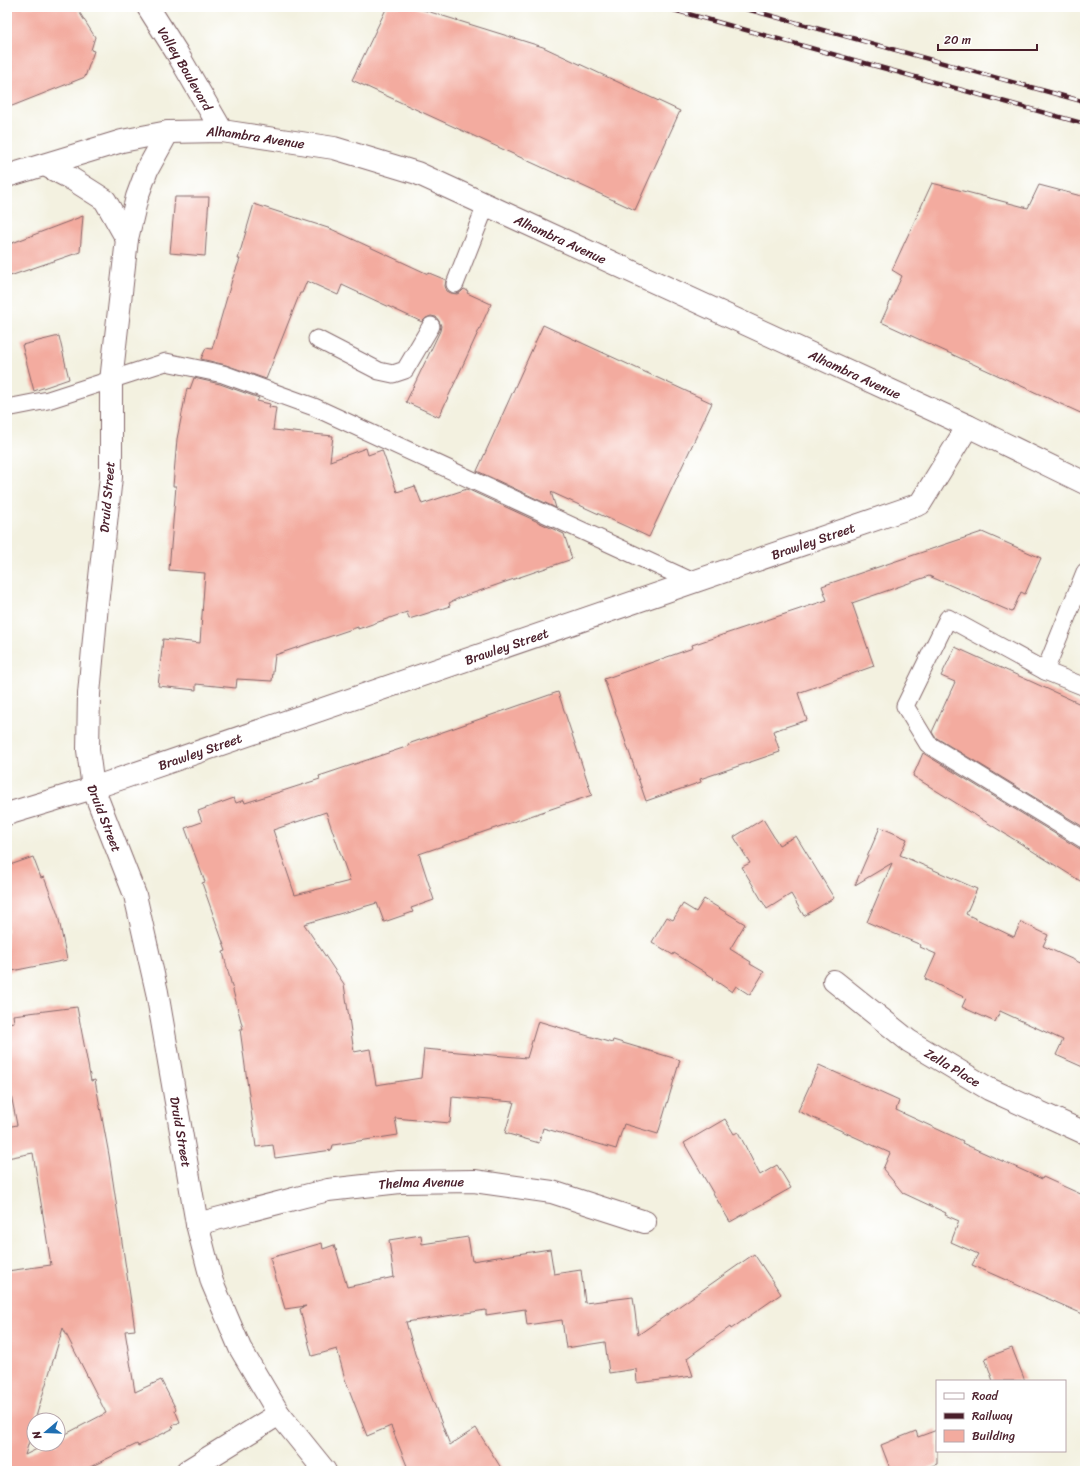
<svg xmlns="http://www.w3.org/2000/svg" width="1092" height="1478" font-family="Sriracha,sans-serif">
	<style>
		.building { fill: #f3ab9f; fill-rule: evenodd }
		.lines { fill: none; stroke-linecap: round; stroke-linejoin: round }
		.service-casing { stroke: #85686a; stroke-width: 19 }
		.minor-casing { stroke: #85686a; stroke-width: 24 }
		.secondary-casing { stroke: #85686a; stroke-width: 24 }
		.service { stroke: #fff; stroke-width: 17 }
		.minor { stroke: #fff; stroke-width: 22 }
		.secondary { stroke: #fff; stroke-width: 22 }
		.rail-casing { stroke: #4a1f2b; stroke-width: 4.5 }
		.rail { stroke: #fff; stroke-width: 3; stroke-dasharray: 9; stroke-linecap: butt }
		.labels { text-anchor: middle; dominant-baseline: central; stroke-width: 4; stroke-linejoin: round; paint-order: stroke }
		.street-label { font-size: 13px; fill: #4a1f2b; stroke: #fff }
	</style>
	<rect width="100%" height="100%" fill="#fff"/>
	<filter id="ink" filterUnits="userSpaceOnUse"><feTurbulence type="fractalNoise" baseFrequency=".025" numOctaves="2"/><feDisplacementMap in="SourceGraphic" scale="8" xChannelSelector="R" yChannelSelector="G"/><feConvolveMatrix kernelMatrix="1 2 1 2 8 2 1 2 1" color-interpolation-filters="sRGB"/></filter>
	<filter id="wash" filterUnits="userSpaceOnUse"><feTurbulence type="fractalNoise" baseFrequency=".012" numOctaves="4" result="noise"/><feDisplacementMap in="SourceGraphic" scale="16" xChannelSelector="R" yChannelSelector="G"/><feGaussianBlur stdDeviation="0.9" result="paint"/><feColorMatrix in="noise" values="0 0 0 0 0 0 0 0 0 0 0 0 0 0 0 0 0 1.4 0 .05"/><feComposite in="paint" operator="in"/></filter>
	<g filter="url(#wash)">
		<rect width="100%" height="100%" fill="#f3f1e0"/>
		<g id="blocks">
			<g class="building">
				<path d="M7 7H76L95 37 91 50 94 51 85 77 7 108Z"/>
				<path d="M387 7H414L543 47 680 111 635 210 352 80Z"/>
				<path d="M932 183 1028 208 1039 185 1085 197V415L881 322 902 276 892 270Z"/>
				<path d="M175 197H209L205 256 170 253Z"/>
				<path d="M254 204 331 229 428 274 429 273 446 280 445 286 447 291 451 293 457 294 461 292 464 289 468 291 467 293 491 304 439 417 406 402 440 331 441 326 439 321 436 317 431 316 426 318 422 322 342 285 338 295 307 281 302 293H300L266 379 226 365 201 359 206 348 212 349 232 280 240 259H238Z"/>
				<path d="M83 216 80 252 7 277V245Z"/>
				<path d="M543 325 712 403 649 537 551 492 556 508 477 471Z"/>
				<path d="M59 336 69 379 34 391 22 345Z"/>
				<path d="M194 378 220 384 259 398 257 401 270 404 269 407 276 408 273 430 333 436 330 461 366 448 368 455 382 450 397 492 415 486 422 504 467 489 564 534 572 559 459 598 449 603 450 606 425 614 409 619 407 612 358 629V627L275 655 272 681 237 679 236 688 196 684V690L158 686 163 639 200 643 205 573 169 570 176 486H173L177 439 187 388 190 389Z"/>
				<path d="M982 532 1041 558 1025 594 1021 592 1012 612 929 576 852 603 874 666 798 693 807 720 773 731 780 752 700 779 701 782 646 801 604 679 693 648 692 645 827 600 822 586Z"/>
				<path d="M955 647 1085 706V828L935 737 932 732 955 682 941 676Z"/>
				<path d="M558 692 592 795 419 854 434 900 411 908 413 912 384 922 377 903 304 924 344 984 354 1052 370 1049 376 1085 421 1078 424 1049 527 1058 538 1021 612 1043 613 1040 680 1060 658 1134 624 1124 616 1149 543 1128 539 1143 505 1133 514 1102 452 1097 450 1123 395 1118 398 1135 333 1145 332 1150 275 1158 273 1145 256 1147 240 1029H243L223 952 226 951 202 883 205 882 185 828 202 822 198 811 234 798 236 803 244 800 245 803 320 779 319 776 409 746 408 744ZM326 812 350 881 295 895 273 830Z"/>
				<path d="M923 753 1080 849 1085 850V884L913 776Z"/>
				<path d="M763 819 779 845 796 836 834 898 804 916 791 894 767 909 742 867 750 863 734 837Z"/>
				<path d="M880 827 907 839 900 855 977 889 966 914 1014 937 1021 922 1048 935 1043 946 1085 965V1068L1056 1055 1063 1040 1000 1011 995 1022 962 1007 966 998 925 979 936 954 920 947 921 945 867 922 892 863 855 885Z"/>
				<path d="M33 857 41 878 44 877 58 915 67 960 7 972V866Z"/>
				<path d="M704 899 745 924 730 949 751 962 750 964 764 972 750 995 736 986 732 992 713 979 714 978 674 953 673 955 652 942 667 917 673 920 683 904 696 912Z"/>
				<path d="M77 1007 91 1081 95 1080 109 1155 131 1302 135 1330 125 1331 135 1392 161 1380 176 1409 175 1410 180 1422 172 1426 174 1428 138 1446 137 1444 82 1471H7V1271L51 1265 33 1153 7 1158V1127L17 1125 7 1074V1023L14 1022 13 1015ZM63 1328 106 1413 58 1438V1444H47L25 1455 34 1425V1420H35Z"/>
				<path d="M819 1065 899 1101 896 1110 963 1141 962 1143 1042 1179 1043 1177 1085 1196V1315L972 1265 978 1254 951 1242 959 1221 945 1215 946 1213 903 1193 883 1169 890 1153 798 1111Z"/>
				<path d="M725 1119 734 1134 738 1132 760 1175 777 1165 791 1188 730 1222 684 1143Z"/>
				<path d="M421 1235 422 1244 468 1237 472 1261 550 1249 554 1274 581 1270 585 1303 633 1297 638 1335 754 1254 781 1294 731 1329 730 1327 687 1358 693 1376 637 1383 636 1369 609 1373 605 1342 566 1348 562 1320 527 1325 525 1309 486 1315V1310L406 1322 415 1354 450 1445 476 1428 503 1471H409L391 1426 367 1436 345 1379 337 1349 312 1356 300 1309 306 1306 285 1309 270 1258 322 1243 323 1249 334 1245 335 1249H336L347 1287 394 1277 389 1240Z"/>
				<path d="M1012 1348 1025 1381H993L985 1358Z"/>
				<path d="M937 1430V1464L919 1471H891L881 1445 916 1431 918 1437Z"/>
			</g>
		</g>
	</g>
	<g filter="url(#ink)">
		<use href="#blocks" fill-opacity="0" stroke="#85686a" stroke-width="1"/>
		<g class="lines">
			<defs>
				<g id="service">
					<path d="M455 284 486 205"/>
					<path d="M317 339 379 371 393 374 405 370 431 326"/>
					<path d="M7 408 48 400 166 362 223 374 314 407 691 581"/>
					<path d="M1085 572 1045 671 1085 687"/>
					<path d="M1045 671 948 618 905 706 928 744 1085 840"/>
				</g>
				<g id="minor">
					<path id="s1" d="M148 7 177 53 222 131"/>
					<path id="s2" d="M168 132 147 170 137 197 127 239 111 381V477L97 605 89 694 88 750 93 788 135 895 157 992 197 1224 212 1282 240 1348 279 1414 325 1471"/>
					<path id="s3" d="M7 814 93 788 920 504 968 426"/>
					<path id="s4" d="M834 981 909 1041 989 1089 1085 1133"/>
					<path id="s5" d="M197 1224 328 1190 400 1182 474 1181 552 1192 645 1222"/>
					<path d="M187 1471 279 1414"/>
				</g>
				<g id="secondary">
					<path d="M45 165 72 179 105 200 127 239"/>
					<path id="s6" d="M7 176 122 141 168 132 222 131 334 148 417 173 968 426 1085 483"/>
				</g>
			</defs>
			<use href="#service" class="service-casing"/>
			<use href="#minor" class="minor-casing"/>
			<use href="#secondary" class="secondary-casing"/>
			<use href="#service" class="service"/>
			<use href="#minor" class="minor"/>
			<use href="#secondary" class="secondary"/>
			<defs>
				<g id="rail">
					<path d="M663 7 1085 124"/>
					<path d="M739 7 1085 102"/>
				</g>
			</defs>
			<use href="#rail" class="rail-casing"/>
			<use href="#rail" class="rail"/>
		</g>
	</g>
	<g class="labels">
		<g class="street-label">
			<text stroke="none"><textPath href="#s1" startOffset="72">Valley Boulevard</textPath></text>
			<text stroke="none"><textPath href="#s6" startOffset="255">Alhambra Avenue</textPath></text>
			<text stroke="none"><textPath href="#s6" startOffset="579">Alhambra Avenue</textPath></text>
			<text stroke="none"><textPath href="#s6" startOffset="903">Alhambra Avenue</textPath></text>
			<text transform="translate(107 497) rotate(-85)">Druid Street</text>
			<text stroke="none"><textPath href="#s3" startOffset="851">Brawley Street</textPath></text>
			<text stroke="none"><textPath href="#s3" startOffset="527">Brawley Street</textPath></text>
			<text stroke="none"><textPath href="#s3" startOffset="203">Brawley Street</textPath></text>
			<text stroke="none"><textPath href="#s2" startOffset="699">Druid Street</textPath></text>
			<text stroke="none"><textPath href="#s4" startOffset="147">Zella Place</textPath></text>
			<text stroke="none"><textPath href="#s2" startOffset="1023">Druid Street</textPath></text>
			<text stroke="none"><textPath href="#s5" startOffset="229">Thelma Avenue</textPath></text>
		</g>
	</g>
	<rect width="1092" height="1478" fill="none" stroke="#fff" stroke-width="24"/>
	<rect x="936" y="1380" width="130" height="72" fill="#ffffff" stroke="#b7a5aa"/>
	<rect x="944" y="1393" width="20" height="6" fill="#ffffff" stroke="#b7a5aa"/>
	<text x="972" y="1400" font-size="12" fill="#4a1f2b">Road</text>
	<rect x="944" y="1413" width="20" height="6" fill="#4a1f2b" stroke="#b7a5aa"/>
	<text x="972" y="1420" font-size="12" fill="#4a1f2b">Railway</text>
	<rect x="944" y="1430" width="20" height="12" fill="#f3ab9f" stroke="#b7a5aa"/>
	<text x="972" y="1440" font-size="12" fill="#4a1f2b">Building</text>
	<g transform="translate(46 1432) rotate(251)"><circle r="19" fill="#ffffff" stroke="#b7a5aa"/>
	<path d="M0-3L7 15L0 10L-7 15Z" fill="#1f6fb2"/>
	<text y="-6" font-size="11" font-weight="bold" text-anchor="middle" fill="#4a1f2b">N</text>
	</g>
	<path d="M938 44v6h99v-6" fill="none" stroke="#4a1f2b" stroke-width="2"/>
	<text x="944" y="44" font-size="12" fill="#4a1f2b" stroke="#ffffff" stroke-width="3" paint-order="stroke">20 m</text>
</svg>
